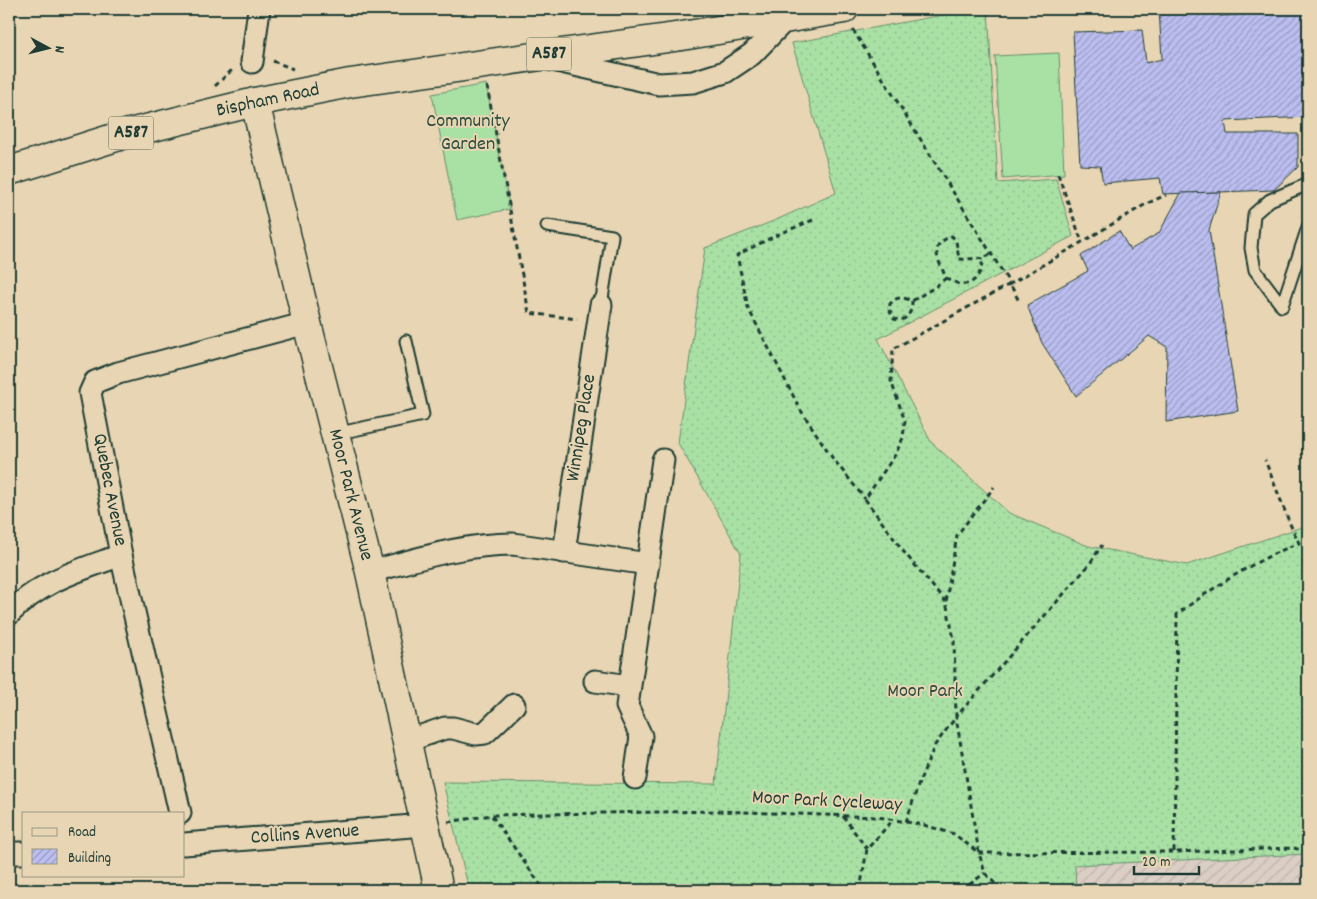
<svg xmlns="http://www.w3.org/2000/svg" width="1317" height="899" font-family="Dekko,sans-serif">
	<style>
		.industrial { fill: url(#industrial-furrows) }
		.grass { fill: url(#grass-dots); stroke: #648f6c }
		.garden { fill: #a9e1a5; stroke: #648f6c }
		.building { fill: url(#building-hatch); stroke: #1f3d34 }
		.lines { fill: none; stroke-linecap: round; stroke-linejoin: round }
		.service-casing { stroke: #1f3d34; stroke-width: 15 }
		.minor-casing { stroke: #1f3d34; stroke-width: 25 }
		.tertiary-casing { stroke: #1f3d34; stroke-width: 31 }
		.primary-casing { stroke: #1f3d34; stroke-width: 31 }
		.path { stroke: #1f3d34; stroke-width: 3; stroke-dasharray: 5 4; stroke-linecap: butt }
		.service { stroke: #e8d5b3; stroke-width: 11 }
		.minor { stroke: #e8d5b3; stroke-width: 21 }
		.tertiary { stroke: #e8d5b3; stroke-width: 28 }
		.primary { stroke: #e8d5b3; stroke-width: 28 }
		.labels { text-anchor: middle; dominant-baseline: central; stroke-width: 4; stroke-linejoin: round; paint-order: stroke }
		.shield { fill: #e8d5b3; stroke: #5b6b5a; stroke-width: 1 }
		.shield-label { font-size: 19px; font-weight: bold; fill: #1f3d34 }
		.street-label { font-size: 20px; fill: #1f3d34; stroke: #e8d5b3 }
		.park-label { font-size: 20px; fill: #2d4d3f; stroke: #e8d5b3 }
	</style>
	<defs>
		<pattern id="industrial-furrows" width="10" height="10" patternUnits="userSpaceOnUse" patternTransform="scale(1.25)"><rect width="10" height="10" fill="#dbcec5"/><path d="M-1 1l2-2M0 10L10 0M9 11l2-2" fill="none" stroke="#bcb2aa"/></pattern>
		<pattern id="grass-dots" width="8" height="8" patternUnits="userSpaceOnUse" patternTransform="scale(1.25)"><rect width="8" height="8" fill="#a9e1a5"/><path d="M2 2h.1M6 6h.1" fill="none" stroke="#91c28f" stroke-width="1.8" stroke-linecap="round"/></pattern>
		<pattern id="building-hatch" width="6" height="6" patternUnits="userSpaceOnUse" patternTransform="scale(1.25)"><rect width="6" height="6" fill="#bcbef0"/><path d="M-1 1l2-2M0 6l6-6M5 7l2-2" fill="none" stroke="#989cc3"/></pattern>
	</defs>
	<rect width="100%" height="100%" fill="#e8d5b3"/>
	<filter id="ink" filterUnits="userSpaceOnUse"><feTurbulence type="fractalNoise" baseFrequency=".02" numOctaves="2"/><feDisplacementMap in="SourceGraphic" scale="10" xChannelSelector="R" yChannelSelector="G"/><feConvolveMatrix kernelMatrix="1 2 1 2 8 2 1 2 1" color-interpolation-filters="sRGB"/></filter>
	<g filter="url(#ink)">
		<path class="industrial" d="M1308 854V890H1076L1075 865Z"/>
		<path class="grass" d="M975 9H988L998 183 1056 179 1073 236 878 339 931 442 1009 513 1088 546 1187 565 1308 525V854L1075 865 1076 890H469L443 782 716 784 741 554 678 443 705 248 776 220 836 193 792 43Z"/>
		<g class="garden">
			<path d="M1059 53 1064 174 1003 179 995 56Z"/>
			<path d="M486 84 510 209 457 220 432 94Z"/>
		</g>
		<g class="building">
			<path d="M1159 9H1220V16L1308 10V117L1225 121 1227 134H1298V167L1274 190 1163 194 1160 178 1103 183 1100 166 1080 165 1073 32 1142 30 1146 63 1162 59Z"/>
			<path d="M1221 192 1209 230 1238 411 1166 422 1167 347 1149 336 1076 396 1042 343 1027 305 1088 271 1081 256 1119 231 1130 250 1159 233 1181 193Z"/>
		</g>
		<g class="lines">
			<defs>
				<g id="service">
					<path d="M547 226 612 236 601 305"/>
					<path d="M1282 306 1255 270 1251 248 1254 214 1270 200 1308 184"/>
					<path d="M1282 306 1308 227"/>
					<path d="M335 434 423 415 406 341"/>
				</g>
				<g id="minor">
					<path d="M548 59 659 84 693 82 725 72 752 54 786 19"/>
					<path d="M252 62 259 9"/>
					<path d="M564 552 601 305"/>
					<path d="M370 572C418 559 463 544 513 544L648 564"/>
					<path d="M9 614C42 580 78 571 121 555"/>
					<path d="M595 681 629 686"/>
					<path d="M407 741 445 728H453L476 734 485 733 514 705"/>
					<path d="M635 778 641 736 627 706 663 460"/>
					<path d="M180 813 121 555 90 393 95 382 118 373 307 323"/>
					<path d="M184 844 425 825"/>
					<path d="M9 853H24"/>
				</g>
				<path id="tertiary" d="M255 102 307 323 370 572 439 890"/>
				<path id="primary" d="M9 171 129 133 255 102 350 83 682 36 844 9"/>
			</defs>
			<use href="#service" class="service-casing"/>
			<use href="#minor" class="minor-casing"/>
			<use href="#tertiary" class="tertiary-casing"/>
			<use href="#primary" class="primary-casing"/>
			<g class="path">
				<path d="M853 30 1010 284 1067 251 1146 204 1166 195"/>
				<path d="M273 61 293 69"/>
				<path d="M215 86 232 70"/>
				<path d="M487 86 529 313 577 319"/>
				<path d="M1058 174 1082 242"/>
				<path d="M813 220 779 234 737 255 748 308 800 409 831 456 865 499"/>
				<path d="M946 278C951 280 957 284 961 284 975 286 983 271 982 259"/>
				<path d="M912 301C912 312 907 323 894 319L889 310 890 304C896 296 903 297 912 301L935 287 946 278C939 260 927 245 952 236L956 241 959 259C968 260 974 257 982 259L991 254"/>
				<path d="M946 602 903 551 865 499 895 455 903 438 905 421 891 381 893 349 1010 284 1020 303"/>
				<path d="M492 816 544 890"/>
				<path d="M843 816 867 849"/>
				<path d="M448 822 492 815 717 811 878 817 924 825 954 834 979 853 1174 852 1294 848 1308 852"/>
				<path d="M906 822 920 780 935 745 956 717 954 639 946 602 957 535 994 487"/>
				<path d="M1174 852 1177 614C1216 586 1255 560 1299 543L1290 524 1265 460"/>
				<path d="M860 890 867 849 893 820"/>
				<path d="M962 890 985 873"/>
				<path d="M1001 890 985 873 979 853 956 717 1089 565 1102 545"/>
			</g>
			<use href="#service" class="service"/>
			<use href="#minor" class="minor"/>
			<use href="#tertiary" class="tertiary"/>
			<use href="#primary" class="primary"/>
		</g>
	</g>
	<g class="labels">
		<g class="shield">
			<rect x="526.5" y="37.5" width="45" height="33" rx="4"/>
			<rect x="108.5" y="116.5" width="45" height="33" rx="4"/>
		</g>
		<g class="shield-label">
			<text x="549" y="54">A587</text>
			<text x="131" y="133">A587</text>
		</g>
		<g class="street-label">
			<text transform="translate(268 101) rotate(-12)">Bispham Road</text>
			<text transform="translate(582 428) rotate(-81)">Winnipeg Place</text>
			<text transform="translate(109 490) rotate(79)">Quebec Avenue</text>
			<text transform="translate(350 495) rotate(76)">Moor Park Avenue</text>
			<text transform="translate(827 802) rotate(3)">Moor Park Cycleway</text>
			<text transform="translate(305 835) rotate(-4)">Collins Avenue</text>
		</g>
		<g class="park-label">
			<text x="468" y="122">Community<tspan x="468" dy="23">Garden</tspan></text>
			<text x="925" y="692">Moor Park</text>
		</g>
	</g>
	<rect width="1317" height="899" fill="none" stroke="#e8d5b3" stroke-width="30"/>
	<rect x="15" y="15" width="1287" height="869" fill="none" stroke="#1f3d34" stroke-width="2" filter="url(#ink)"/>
	<rect x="22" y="812" width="162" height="65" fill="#e8d5b3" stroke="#989880"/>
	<rect x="32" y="828" width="25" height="8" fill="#e8d5b3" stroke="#989880"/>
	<text x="68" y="836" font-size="15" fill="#1f3d34">Road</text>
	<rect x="32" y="849" width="25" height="15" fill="url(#building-hatch)" stroke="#989880"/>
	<text x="68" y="862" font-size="15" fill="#1f3d34">Building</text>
	<g transform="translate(48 48) rotate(97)" stroke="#e8d5b3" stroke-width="4" paint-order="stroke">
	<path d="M0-4L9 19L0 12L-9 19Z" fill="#1f3d34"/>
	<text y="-8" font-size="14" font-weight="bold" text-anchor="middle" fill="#1f3d34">N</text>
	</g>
	<path d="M1134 866v8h65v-8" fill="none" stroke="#1f3d34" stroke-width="2.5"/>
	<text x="1142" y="866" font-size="15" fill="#1f3d34" stroke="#e8d5b3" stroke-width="4" paint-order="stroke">20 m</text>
</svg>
